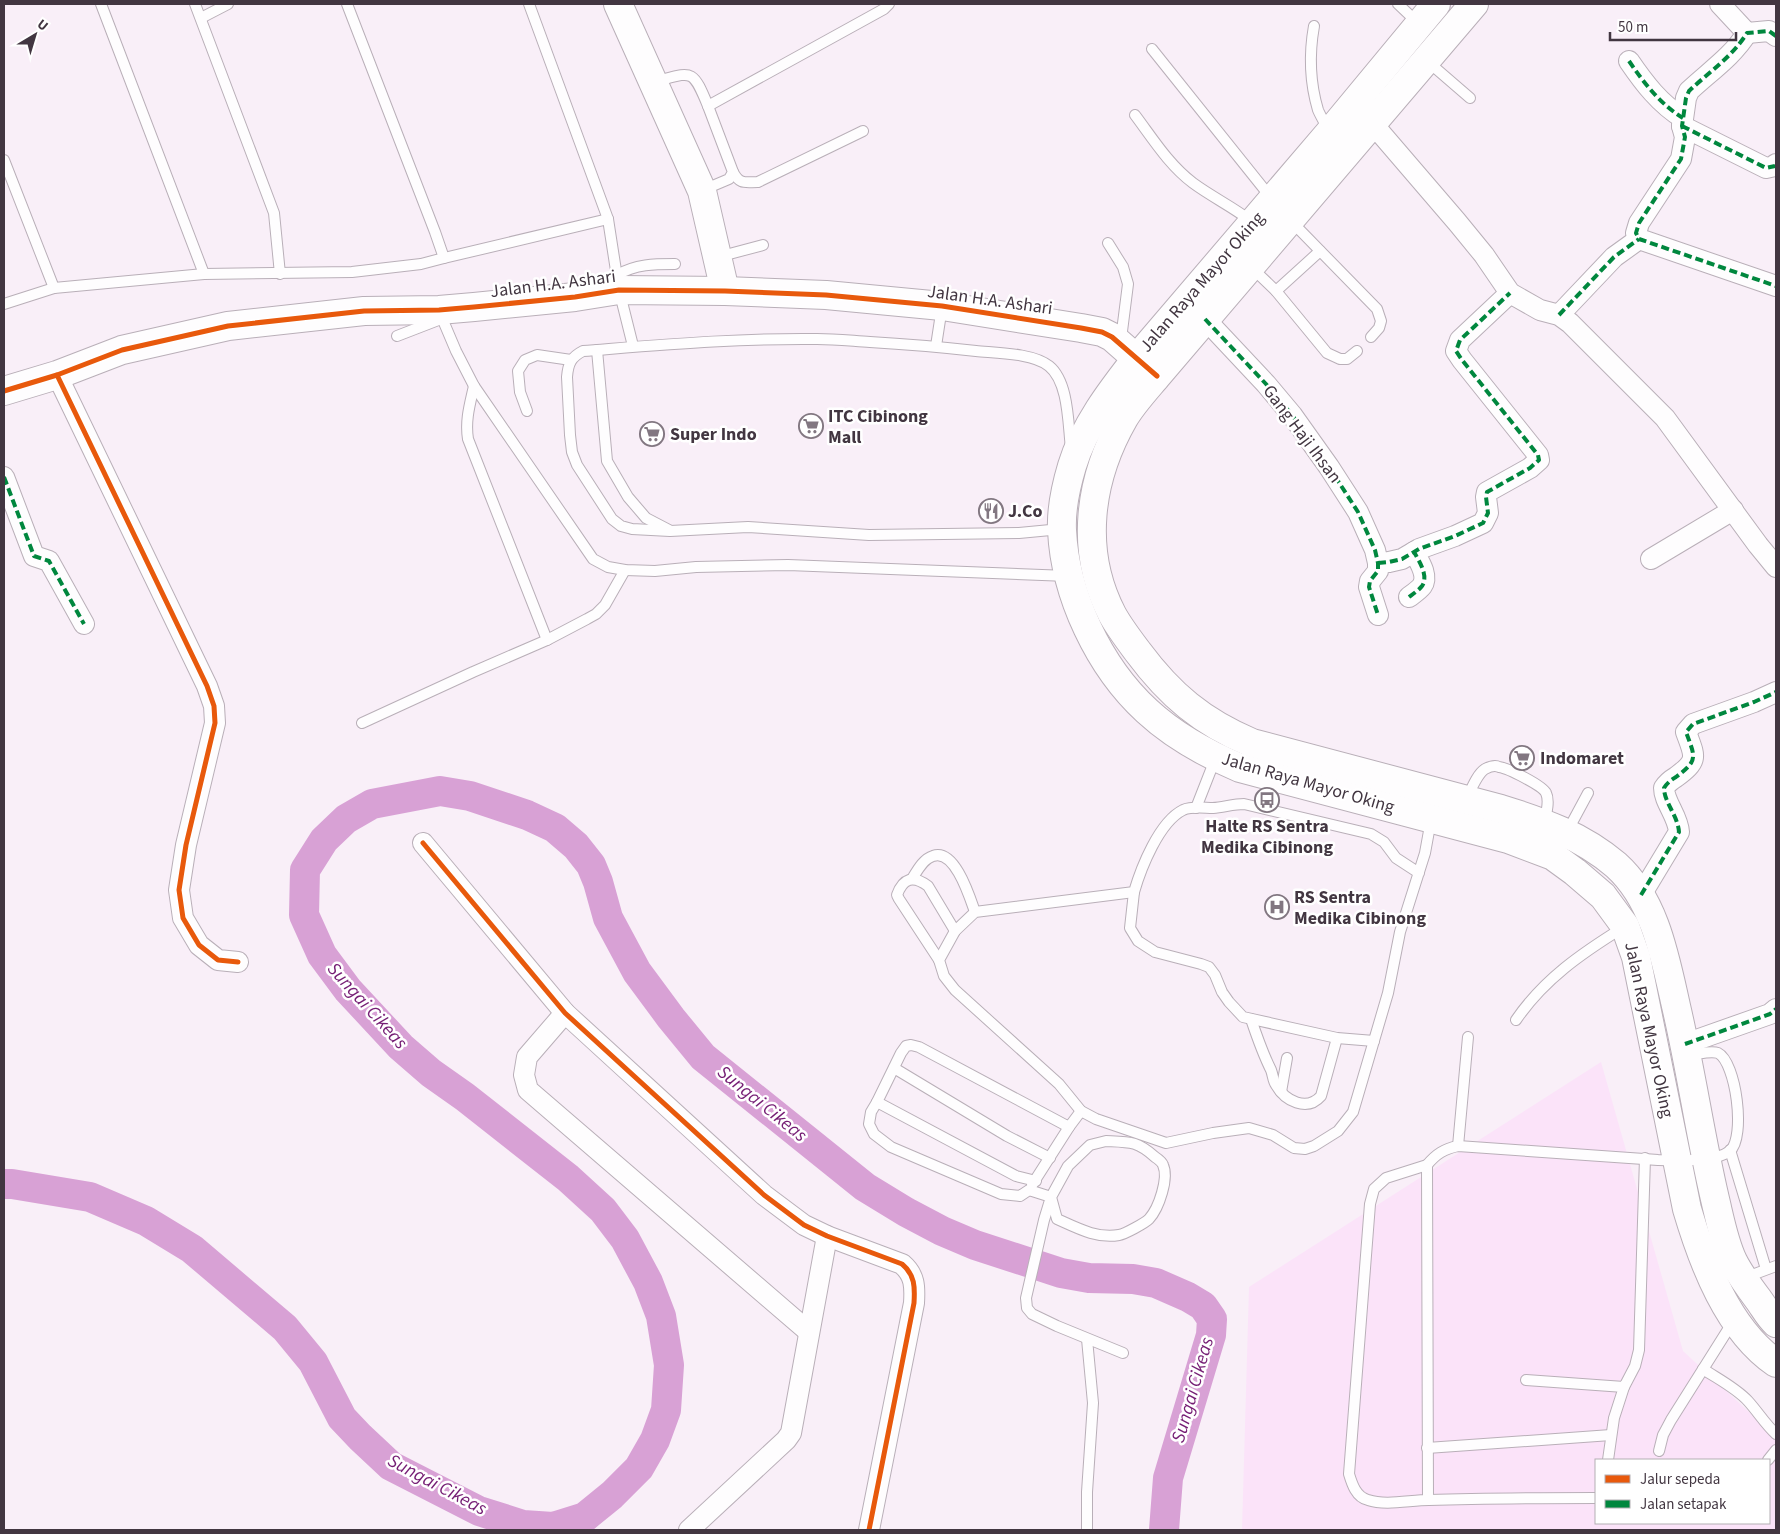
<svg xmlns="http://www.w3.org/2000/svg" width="1780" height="1534" font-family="'Source Sans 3',sans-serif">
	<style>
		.built { fill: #fbe3f9; fill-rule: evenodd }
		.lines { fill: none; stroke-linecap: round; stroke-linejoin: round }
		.river { stroke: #d8a1d5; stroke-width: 30 }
		.lane-casing { stroke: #b9afb8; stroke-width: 12 }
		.street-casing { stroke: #b9afb8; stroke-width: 22 }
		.secondary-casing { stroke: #b9afb8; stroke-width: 30 }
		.primary-casing { stroke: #b9afb8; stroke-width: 30 }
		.lane { stroke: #fefdfe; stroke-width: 10 }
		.street { stroke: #fefdfe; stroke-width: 20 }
		.secondary { stroke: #fefdfe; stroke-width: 28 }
		.primary { stroke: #fefdfe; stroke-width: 28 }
		.quiet { stroke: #00873e; stroke-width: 4; stroke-dasharray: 8 4; stroke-linecap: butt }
		.cycleway-casing { stroke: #fff; stroke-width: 8 }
		.cycleway { stroke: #e8590c; stroke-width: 5 }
		.labels { text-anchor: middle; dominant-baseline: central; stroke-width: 5; stroke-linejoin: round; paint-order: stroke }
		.street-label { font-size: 18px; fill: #423641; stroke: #fff }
		.poi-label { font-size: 18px; font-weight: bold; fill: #423641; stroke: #fff; text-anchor: start }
		.water-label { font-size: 19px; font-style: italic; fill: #751d74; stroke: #fff }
	</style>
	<rect width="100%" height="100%" fill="#f9eff8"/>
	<path class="built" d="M1601 1062 1683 1351 1776 1437V1530H1242L1249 1287ZM1596 1460H1769V1523H1596Z"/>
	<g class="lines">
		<path class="river" d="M4 1184H12L90 1197 146 1221 192 1249 285 1328 313 1362 342 1418 360 1437 391 1466 479 1511 523 1525 553 1527 585 1517 612 1495 639 1468 655 1440 666 1410 669 1365 661 1316 648 1282 625 1239 603 1210 568 1178 465 1097 431 1073 401 1047 348 990 322 955 304 915 305 870 324 840 346 819 372 804 440 791 470 796 527 815 555 828 576 846 591 865 598 882 608 918 637 972 671 1018 703 1057 865 1187 906 1212 942 1231 975 1245 1061 1273 1089 1278 1133 1279 1156 1283 1188 1297 1203 1306 1212 1319 1211 1335 1168 1478 1164 1530"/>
		<defs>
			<g id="lane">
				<path d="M101 4 204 274"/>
				<path d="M195 4 274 213 280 274"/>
				<path d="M347 4 435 232 444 258 608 219"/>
				<path d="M529 4 608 219 619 290 633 346"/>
				<path d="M1398 4 1419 24"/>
				<path d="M201 18 228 4"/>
				<path d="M1314 26C1309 54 1310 83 1318 110 1321 117 1326 125 1329 131"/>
				<path d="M1152 49 1272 199"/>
				<path d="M1426 60 1470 98"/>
				<path d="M654 82C692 72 692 67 708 106L884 9 889 4"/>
				<path d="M1135 115C1153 139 1169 165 1193 183 1212 197 1233 207 1251 221"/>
				<path d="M4 160 54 288"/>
				<path d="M733 172C740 185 745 182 758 182L863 131"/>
				<path d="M703 190 729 179 733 172 708 106"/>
				<path d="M1290 220 1377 309 1381 321 1379 328 1371 337"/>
				<path d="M1108 243 1123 267 1128 284 1121 339"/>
				<path d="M718 257 763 245"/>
				<path d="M1251 267 1276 291 1327 353 1340 359H1347L1357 351"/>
				<path d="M617 275C636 264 654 264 675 264"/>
				<path d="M1276 291 1320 251"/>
				<path d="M4 304 54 288 204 274 352 272 421 264 444 258"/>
				<path d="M439 311 456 351 474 386 593 559 608 567 625 570 655 571 696 567 788 565 1068 576"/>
				<path d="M397 336 441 319"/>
				<path d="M936 346 942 307"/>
				<path d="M597 350 607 461 628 497 646 518 669 530"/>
				<path d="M474 386C470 404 465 420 468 439L547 640"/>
				<path d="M527 411 520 392 518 371 525 360 537 355 571 360"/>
				<path d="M1061 529 1019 533 869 535 748 527 670 531 632 529 621 526 612 519 577 465 572 452 570 435 567 377C568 364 571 357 583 351 661 345 739 338 817 339 835 339 853 341 870 342 905 344 940 347 976 351 996 353 1033 353 1049 366 1069 382 1068 425 1071 448"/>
				<path d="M362 723 473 672 547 640 587 619 596 614 605 605 625 570"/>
				<path d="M1467 798C1471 790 1477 774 1485 769 1489 767 1495 765 1499 767 1508 768 1543 786 1546 793 1550 801 1546 815 1544 823"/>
				<path d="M1196 808 1216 757"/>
				<path d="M1567 832 1588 793"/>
				<path d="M1419 873 1396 858 1384 842 1371 834 1244 804C1234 804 1224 807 1213 808 1204 808 1192 806 1183 810 1159 822 1141 868 1134 892L975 912 955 931 939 960 944 976 955 990 1059 1084 1081 1111 1096 1119 1166 1143 1213 1133 1249 1128 1273 1135 1294 1148 1305 1149 1314 1146 1338 1131 1353 1112 1388 993 1400 932 1425 853 1431 820"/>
				<path d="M912 879C917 871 923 859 933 856 955 848 970 898 975 912"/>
				<path d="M1134 892 1130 928 1138 941 1155 952 1201 964 1209 967 1215 975 1222 992 1229 1002 1243 1017 1337 1038 1374 1041"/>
				<path d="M939 960 899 899 897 895C903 878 913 875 928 886L955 931"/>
				<path d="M1251 1019C1257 1037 1263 1054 1271 1070 1273 1075 1273 1081 1276 1085 1285 1101 1307 1112 1321 1096L1337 1038"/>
				<path d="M1516 1020C1544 979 1582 953 1624 927"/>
				<path d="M894 1068 1007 1136 1050 1158"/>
				<path d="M1281 1092 1287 1058"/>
				<path d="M877 1102 871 1112 869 1124 874 1134 891 1147 1001 1194 1020 1196 1029 1190 1051 1197 1044 1220 1026 1298 1027 1308 1032 1314 1057 1326 1123 1353"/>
				<path d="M1106 1141C1130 1142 1137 1141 1155 1157 1158 1159 1162 1162 1163 1165 1169 1178 1159 1208 1149 1219 1145 1223 1125 1234 1119 1235 1097 1239 1077 1228 1057 1219L1051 1197 1068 1166 1090 1145Z"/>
				<path d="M1458 1146 1468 1037"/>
				<path d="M1730 1150 1766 1269"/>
				<path d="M1427 1165 1386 1178 1374 1189 1370 1204 1349 1474C1352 1484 1356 1497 1368 1500 1386 1506 1410 1500 1429 1500 1484 1498 1540 1498 1596 1498"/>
				<path d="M1036 1181 1016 1176 877 1102 901 1053 906 1046 911 1045 919 1047 1069 1127 1081 1111"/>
				<path d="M1032 1185 1069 1127"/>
				<path d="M1744 1278 1776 1266"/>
				<path d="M1703 1369C1718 1379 1736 1388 1748 1401 1758 1412 1765 1424 1776 1434"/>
				<path d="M1526 1380 1624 1387 1635 1366 1639 1350 1645 1158"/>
				<path d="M1427 1448 1611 1435"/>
				<path d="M1659 1451 1663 1435 1671 1420 1734 1320"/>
				<path d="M1608 1460 1614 1418 1624 1387"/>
				<path d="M1768 1460 1776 1450"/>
				<path d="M1428 1500 1427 1165C1436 1154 1444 1149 1458 1146L1658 1160C1677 1160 1714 1163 1730 1151 1746 1137 1736 1062 1718 1053 1710 1050 1696 1055 1687 1055"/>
				<path d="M1087 1530V1492L1093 1403 1087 1339"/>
			</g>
			<g id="street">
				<path d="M1720 4 1747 33"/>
				<path d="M1747 33C1732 57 1709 72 1689 91L1686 98 1682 126 1685 137 1681 159 1639 223 1636 233 1639 239 1776 286"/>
				<path d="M1747 33 1769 31 1776 36"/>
				<path d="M1629 61C1644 83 1660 104 1683 118"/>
				<path d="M1372 123 1457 222 1484 255 1510 293 1540 310 1559 315 1570 323 1665 418 1758 545 1776 567"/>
				<path d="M1682 126 1766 168 1775 166 1776 164"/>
				<path d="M1559 315 1614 257 1639 239"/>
				<path d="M1205 319 1266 384 1292 415 1329 467 1358 512 1375 550 1378 563V571L1370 581 1369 587 1378 615"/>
				<path d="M57 375 207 686 214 706 215 723 186 845 179 890 183 918 199 945 218 960 238 962"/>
				<path d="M4 477 34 556 49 561 84 624"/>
				<path d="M1651 559 1733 510"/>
				<path d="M1378 563 1389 562 1402 559 1419 549 1455 536 1483 523 1488 513 1486 497 1487 492 1530 468 1539 460 1538 455 1462 360 1456 351 1460 340 1510 293"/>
				<path d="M1409 597C1413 594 1419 590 1422 586 1429 576 1419 561 1414 552"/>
				<path d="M423 843 565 1013 764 1195 804 1225 827 1236 902 1264C915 1275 915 1287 914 1303L869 1530"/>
				<path d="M1641 895 1679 832C1678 816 1664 802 1664 788 1667 783 1671 780 1676 777 1699 760 1695 757 1686 732L1693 724 1754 702 1776 692"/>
				<path d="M565 1013 527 1057 524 1075 528 1090 809 1332"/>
				<path d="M1685 1044 1770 1014 1776 1009"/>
				<path d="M689 1530 786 1440 791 1433 827 1236"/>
			</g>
			<g id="secondary">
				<path d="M618 4 702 191 725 291"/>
				<path d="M4 391 57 375 122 350 228 326 364 311 439 310 474 307 575 297 619 290 725 291 826 295 942 306 1081 328 1102 332 1112 337 1154 374"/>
			</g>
			<g id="primary">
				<path d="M1436 4 1330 132 1136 359C1111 391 1084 426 1072 466 1066 486 1061 509 1062 530 1065 595 1099 667 1147 711 1174 736 1207 754 1240 768L1508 839 1553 856 1575 872 1603 896 1625 926 1636 957 1687 1209C1703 1263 1728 1330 1776 1363"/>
				<path d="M1474 4 1157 376C1146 389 1133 403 1124 418 1089 479 1079 550 1112 614 1119 627 1129 640 1138 652 1170 695 1202 722 1252 743L1501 809C1543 822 1582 836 1616 865 1655 900 1665 957 1676 1006 1691 1070 1700 1135 1715 1199 1720 1220 1724 1242 1733 1261 1740 1275 1749 1287 1758 1299 1764 1307 1769 1317 1776 1323"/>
			</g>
		</defs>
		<use href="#lane" class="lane-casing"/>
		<use href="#street" class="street-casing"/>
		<use href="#secondary" class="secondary-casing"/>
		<use href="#primary" class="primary-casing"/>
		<use href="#lane" class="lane"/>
		<use href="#street" class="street"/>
		<use href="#secondary" class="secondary"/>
		<use href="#primary" class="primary"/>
		<g class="quiet">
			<path d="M1776 36 1769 31 1747 33C1732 57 1709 72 1689 91L1686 98 1682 126 1685 137 1681 159 1639 223 1636 233 1639 239 1776 286"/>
			<path d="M1629 61C1644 83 1660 104 1683 118"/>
			<path d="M1682 126 1766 168 1775 166 1776 164"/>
			<path d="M1559 315 1614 257 1639 239"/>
			<path d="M1205 319 1266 384 1292 415 1329 467 1358 512 1375 550 1378 563V571L1370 581 1369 587 1378 615"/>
			<path d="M4 477 34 556 49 561 84 624"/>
			<path d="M1378 563 1389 562 1402 559 1419 549 1455 536 1483 523 1488 513 1486 497 1487 492 1530 468 1539 460 1538 455 1462 360 1456 351 1460 340 1510 293"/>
			<path d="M1409 597C1413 594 1419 590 1422 586 1429 576 1419 561 1414 552"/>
			<path d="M1641 895 1679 832C1678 816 1664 802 1664 788 1667 783 1671 780 1676 777 1699 760 1695 757 1686 732L1693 724 1754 702 1776 692"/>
			<path d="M1685 1044 1770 1014 1776 1009"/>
		</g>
		<defs>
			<g id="cycleway">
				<path d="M57 375 207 686 214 706 215 723 186 845 179 890 183 918 199 945 218 960 238 962"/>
				<path d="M4 391 57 375 122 350 228 326 364 311 439 310 474 307 575 297 619 290 725 291 826 295 942 306 1081 328 1102 332 1112 337 1157 376"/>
				<path d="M423 843 565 1013 764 1195 804 1225 827 1236 902 1264C915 1275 915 1287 914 1303L869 1530"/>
			</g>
		</defs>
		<use href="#cycleway" class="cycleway-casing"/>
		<use href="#cycleway" class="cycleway"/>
	</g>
	<defs>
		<symbol id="supermarket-ring" viewBox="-11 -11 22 22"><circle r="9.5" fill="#fff" stroke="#827781" stroke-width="1.5"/><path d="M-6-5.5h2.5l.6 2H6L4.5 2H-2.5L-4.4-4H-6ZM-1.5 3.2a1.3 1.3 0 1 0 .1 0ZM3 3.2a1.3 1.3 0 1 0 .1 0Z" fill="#827781"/></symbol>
		<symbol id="restaurant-ring" viewBox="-11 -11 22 22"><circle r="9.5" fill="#fff" stroke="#827781" stroke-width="1.5"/><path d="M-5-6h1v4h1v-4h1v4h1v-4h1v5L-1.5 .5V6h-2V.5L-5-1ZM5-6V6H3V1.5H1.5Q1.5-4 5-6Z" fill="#827781"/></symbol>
		<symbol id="bus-ring" viewBox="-11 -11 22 22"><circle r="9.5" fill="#fff" stroke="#827781" stroke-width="1.5"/><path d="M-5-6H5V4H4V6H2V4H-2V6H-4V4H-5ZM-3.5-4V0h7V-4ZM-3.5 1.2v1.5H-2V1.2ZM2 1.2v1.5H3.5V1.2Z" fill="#827781"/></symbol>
		<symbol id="hospital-ring" viewBox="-11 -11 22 22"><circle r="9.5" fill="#fff" stroke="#827781" stroke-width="1.5"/><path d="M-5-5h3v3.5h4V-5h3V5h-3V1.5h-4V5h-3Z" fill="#827781"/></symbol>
	</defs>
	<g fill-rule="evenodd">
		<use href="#supermarket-ring" x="797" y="412" width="28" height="28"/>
		<use href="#supermarket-ring" x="638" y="420" width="28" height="28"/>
		<use href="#restaurant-ring" x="977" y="497" width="28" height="28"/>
		<use href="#supermarket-ring" x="1508" y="744" width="28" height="28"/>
		<use href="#bus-ring" x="1253" y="786" width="28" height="28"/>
		<use href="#hospital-ring" x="1263" y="893" width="28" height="28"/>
	</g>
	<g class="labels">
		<g class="street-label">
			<text transform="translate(1202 282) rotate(-49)">Jalan Raya Mayor Oking</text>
			<text transform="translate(553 284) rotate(-7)">Jalan H.A. Ashari</text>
			<text transform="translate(990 300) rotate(8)">Jalan H.A. Ashari</text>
			<text transform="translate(1302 434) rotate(53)">Gang Haji Ihsan</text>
			<text transform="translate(1308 783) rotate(16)">Jalan Raya Mayor Oking</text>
			<text transform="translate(1649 1030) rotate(78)">Jalan Raya Mayor Oking</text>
		</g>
		<g class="poi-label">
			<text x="828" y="416">ITC Cibinong<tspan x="828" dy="21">Mall</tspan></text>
			<text x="670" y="434">Super Indo</text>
			<text x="1008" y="511">J.Co</text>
			<text x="1540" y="758">Indomaret</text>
			<text x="1267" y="826" text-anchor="middle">Halte RS Sentra<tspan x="1267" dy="21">Medika Cibinong</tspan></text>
			<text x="1294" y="897">RS Sentra<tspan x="1294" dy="21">Medika Cibinong</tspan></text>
		</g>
		<g class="water-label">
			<text transform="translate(367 1006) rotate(48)">Sungai Cikeas</text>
			<text transform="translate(762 1104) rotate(39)">Sungai Cikeas</text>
			<text transform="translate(1193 1390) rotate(-74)">Sungai Cikeas</text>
			<text transform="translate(437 1485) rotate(28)">Sungai Cikeas</text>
		</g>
	</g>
	<rect width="1780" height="1534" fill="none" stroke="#423641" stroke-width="10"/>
	<rect x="1595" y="1459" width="175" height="65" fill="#ffffff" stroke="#b3afb3"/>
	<rect x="1605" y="1475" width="25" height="8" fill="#e8590c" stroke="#b3afb3"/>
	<text x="1640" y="1484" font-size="15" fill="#423641">Jalur sepeda</text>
	<rect x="1605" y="1500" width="25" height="8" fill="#00873e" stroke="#b3afb3"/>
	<text x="1640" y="1509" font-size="15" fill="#423641">Jalan setapak</text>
	<g transform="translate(35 35) rotate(38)" stroke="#ffffff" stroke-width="4" paint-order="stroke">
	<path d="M0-4L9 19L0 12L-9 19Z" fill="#423641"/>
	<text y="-8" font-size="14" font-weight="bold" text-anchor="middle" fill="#423641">U</text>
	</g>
	<path d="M1610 32v8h126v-8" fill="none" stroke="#423641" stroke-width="2.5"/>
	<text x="1618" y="32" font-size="15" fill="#423641" stroke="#ffffff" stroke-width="4" paint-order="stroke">50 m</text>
</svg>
